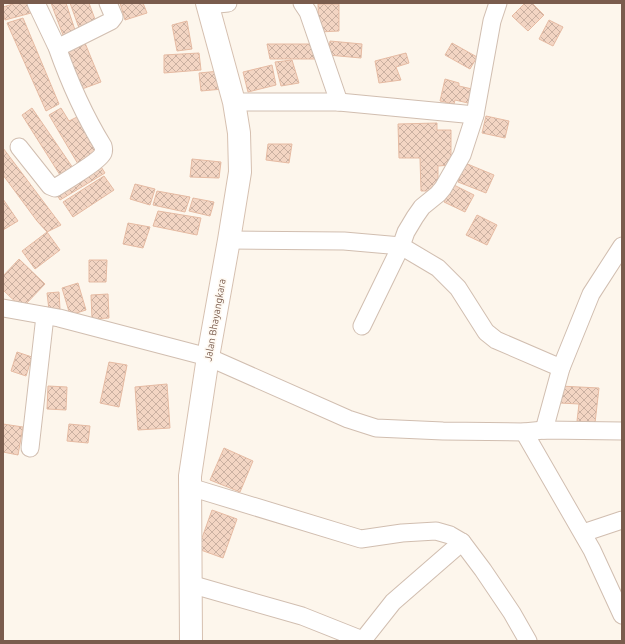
<svg xmlns="http://www.w3.org/2000/svg" width="625" height="644" font-family="Ubuntu,sans-serif">
	<style>
		.building { fill: url(#building-cross-hatch); stroke: #e6bba3 }
		.lines { fill: none; stroke-linecap: round; stroke-linejoin: round }
		.street-casing { stroke: #d1beb0; stroke-width: 19 }
		.secondary-casing { stroke: #d6c0b0; stroke-width: 24 }
		.street { stroke: #fff; stroke-width: 17 }
		.secondary { stroke: #fff; stroke-width: 22 }
		.labels { text-anchor: middle; dominant-baseline: central; stroke-width: 3.5; stroke-linejoin: round; paint-order: stroke }
		.street-label { font-size: 10px; fill: #7a5c4d; stroke: #fffaf3 }
	</style>
	<defs>
		<pattern id="building-cross-hatch" width="8" height="8" patternUnits="userSpaceOnUse"><rect width="8" height="8" fill="#f3d5c3"/><path d="M0 0l8 8M0 8l8-8" fill="none" stroke="#cab0a1"/></pattern>
	</defs>
	<rect width="100%" height="100%" fill="#fdf6ec"/>
	<g class="building">
		<path d="M16 3H27L31 13 5 20 3 13V7Z"/>
		<path d="M51 3H66L75 30 63 35Z"/>
		<path d="M70 3H89L96 22 79 28Z"/>
		<path d="M120 3H143L147 13 125 20Z"/>
		<path d="M525 3H532L544 15 528 31 512 16Z"/>
		<path d="M318 4H339V31L319 32Z"/>
		<path d="M23 18 59 104 46 111 7 23Z"/>
		<path d="M549 20 563 27 553 46 539 39Z"/>
		<path d="M187 21 192 49 177 51 172 25Z"/>
		<path d="M330 41 362 44 361 58 328 55Z"/>
		<path d="M85 43 101 82 82 89 67 51Z"/>
		<path d="M452 43 477 57 470 69 445 55Z"/>
		<path d="M267 44H312L317 59H270Z"/>
		<path d="M199 53 201 70 164 73V55Z"/>
		<path d="M406 53 409 63 396 67 401 80 379 83 375 61Z"/>
		<path d="M292 60 299 83 281 86 275 62Z"/>
		<path d="M272 65 276 85 248 92 243 72Z"/>
		<path d="M220 71 223 89 201 91 199 73Z"/>
		<path d="M445 79 459 83V86L472 89 468 103 455 100 454 104 440 101Z"/>
		<path d="M32 108 73 168 60 175 22 115Z"/>
		<path d="M61 108 69 121 79 116 101 150 78 164 49 115Z"/>
		<path d="M486 116 509 121 505 138 482 133Z"/>
		<path d="M437 123V130H451V165L438 166V191H421L420 158H399L398 124Z"/>
		<path d="M268 144H292L289 163 266 160Z"/>
		<path d="M3 148 61 225 47 232 37 221 3 175Z"/>
		<path d="M192 159 221 162 219 178 190 177Z"/>
		<path d="M98 162 105 173 60 200 55 191Z"/>
		<path d="M465 163 494 175 486 193 458 182Z"/>
		<path d="M104 176 114 190 73 217 63 202Z"/>
		<path d="M135 184 155 189 150 205 130 199Z"/>
		<path d="M452 184 474 195 465 212 444 202Z"/>
		<path d="M157 191 190 197 185 212 153 205Z"/>
		<path d="M193 198 214 202 210 216 189 211Z"/>
		<path d="M3 199 18 221 3 230Z"/>
		<path d="M158 211 201 218 197 235 153 226Z"/>
		<path d="M477 215 497 225 487 245 466 235Z"/>
		<path d="M128 223 150 227 143 248 123 244Z"/>
		<path d="M47 232 60 250 35 269 22 251Z"/>
		<path d="M19 259 45 284 22 308 3 290V276Z"/>
		<path d="M89 260H107L106 282H89Z"/>
		<path d="M78 283 86 310 70 315 62 288Z"/>
		<path d="M59 292 60 309 49 310 47 293Z"/>
		<path d="M108 294 109 318 92 319 91 295Z"/>
		<path d="M17 352 32 357 26 376 11 371Z"/>
		<path d="M109 362 127 365 119 407 100 403Z"/>
		<path d="M167 384 170 428 138 430 135 387Z"/>
		<path d="M48 386 67 387 66 410 47 409Z"/>
		<path d="M560 386 599 388 595 423 577 421 579 404 560 403Z"/>
		<path d="M3 424 23 427 18 455 3 452Z"/>
		<path d="M69 424 90 426 88 443 67 441Z"/>
		<path d="M224 448 253 461 240 492 210 480Z"/>
		<path d="M212 510 237 519 223 558 198 549Z"/>
	</g>
	<g class="lines">
		<defs>
			<g id="street">
				<path d="M36 3 56 45 59 47 111 21 114 17 108 3"/>
				<path d="M302 3 308 12 339 102"/>
				<path d="M208 5 228 3"/>
				<path d="M234 102H339L475 115"/>
				<path d="M19 147 50 186 55 188C64 182 100 161 103 153 104 150 104 149 103 146 84 115 69 81 57 47"/>
				<path d="M229 240 344 241 401 246 438 268 458 288 486 332 496 340 561 368"/>
				<path d="M3 308 59 318 208 357 348 419 376 428 443 431 524 432 544 430 622 431"/>
				<path d="M362 326 401 246 406 232 415 217 422 207 438 194 443 188 462 155 475 115 492 21 498 3"/>
				<path d="M544 430 561 368 591 294 622 246"/>
				<path d="M524 432 592 550 622 615"/>
				<path d="M30 448 45 316"/>
				<path d="M190 487 361 539 402 533 436 531 450 535 462 542 483 570 512 613 528 641"/>
				<path d="M583 533 622 520"/>
				<path d="M190 584 302 616 365 641"/>
				<path d="M363 640 393 602 462 542"/>
			</g>
			<path id="secondary" d="M191 641 190 476 208 357 229 240 240 172 239 133 234 102 207 3"/>
		</defs>
		<use href="#street" class="street-casing"/>
		<use href="#secondary" class="secondary-casing"/>
		<use href="#street" class="street"/>
		<use href="#secondary" class="secondary"/>
	</g>
	<g class="labels">
		<g class="street-label">
			<text transform="translate(215 320) rotate(-80)">Jalan Bhayangkara</text>
		</g>
	</g>
	<rect width="625" height="644" fill="none" stroke="#7a5c4d" stroke-width="8"/>
</svg>
